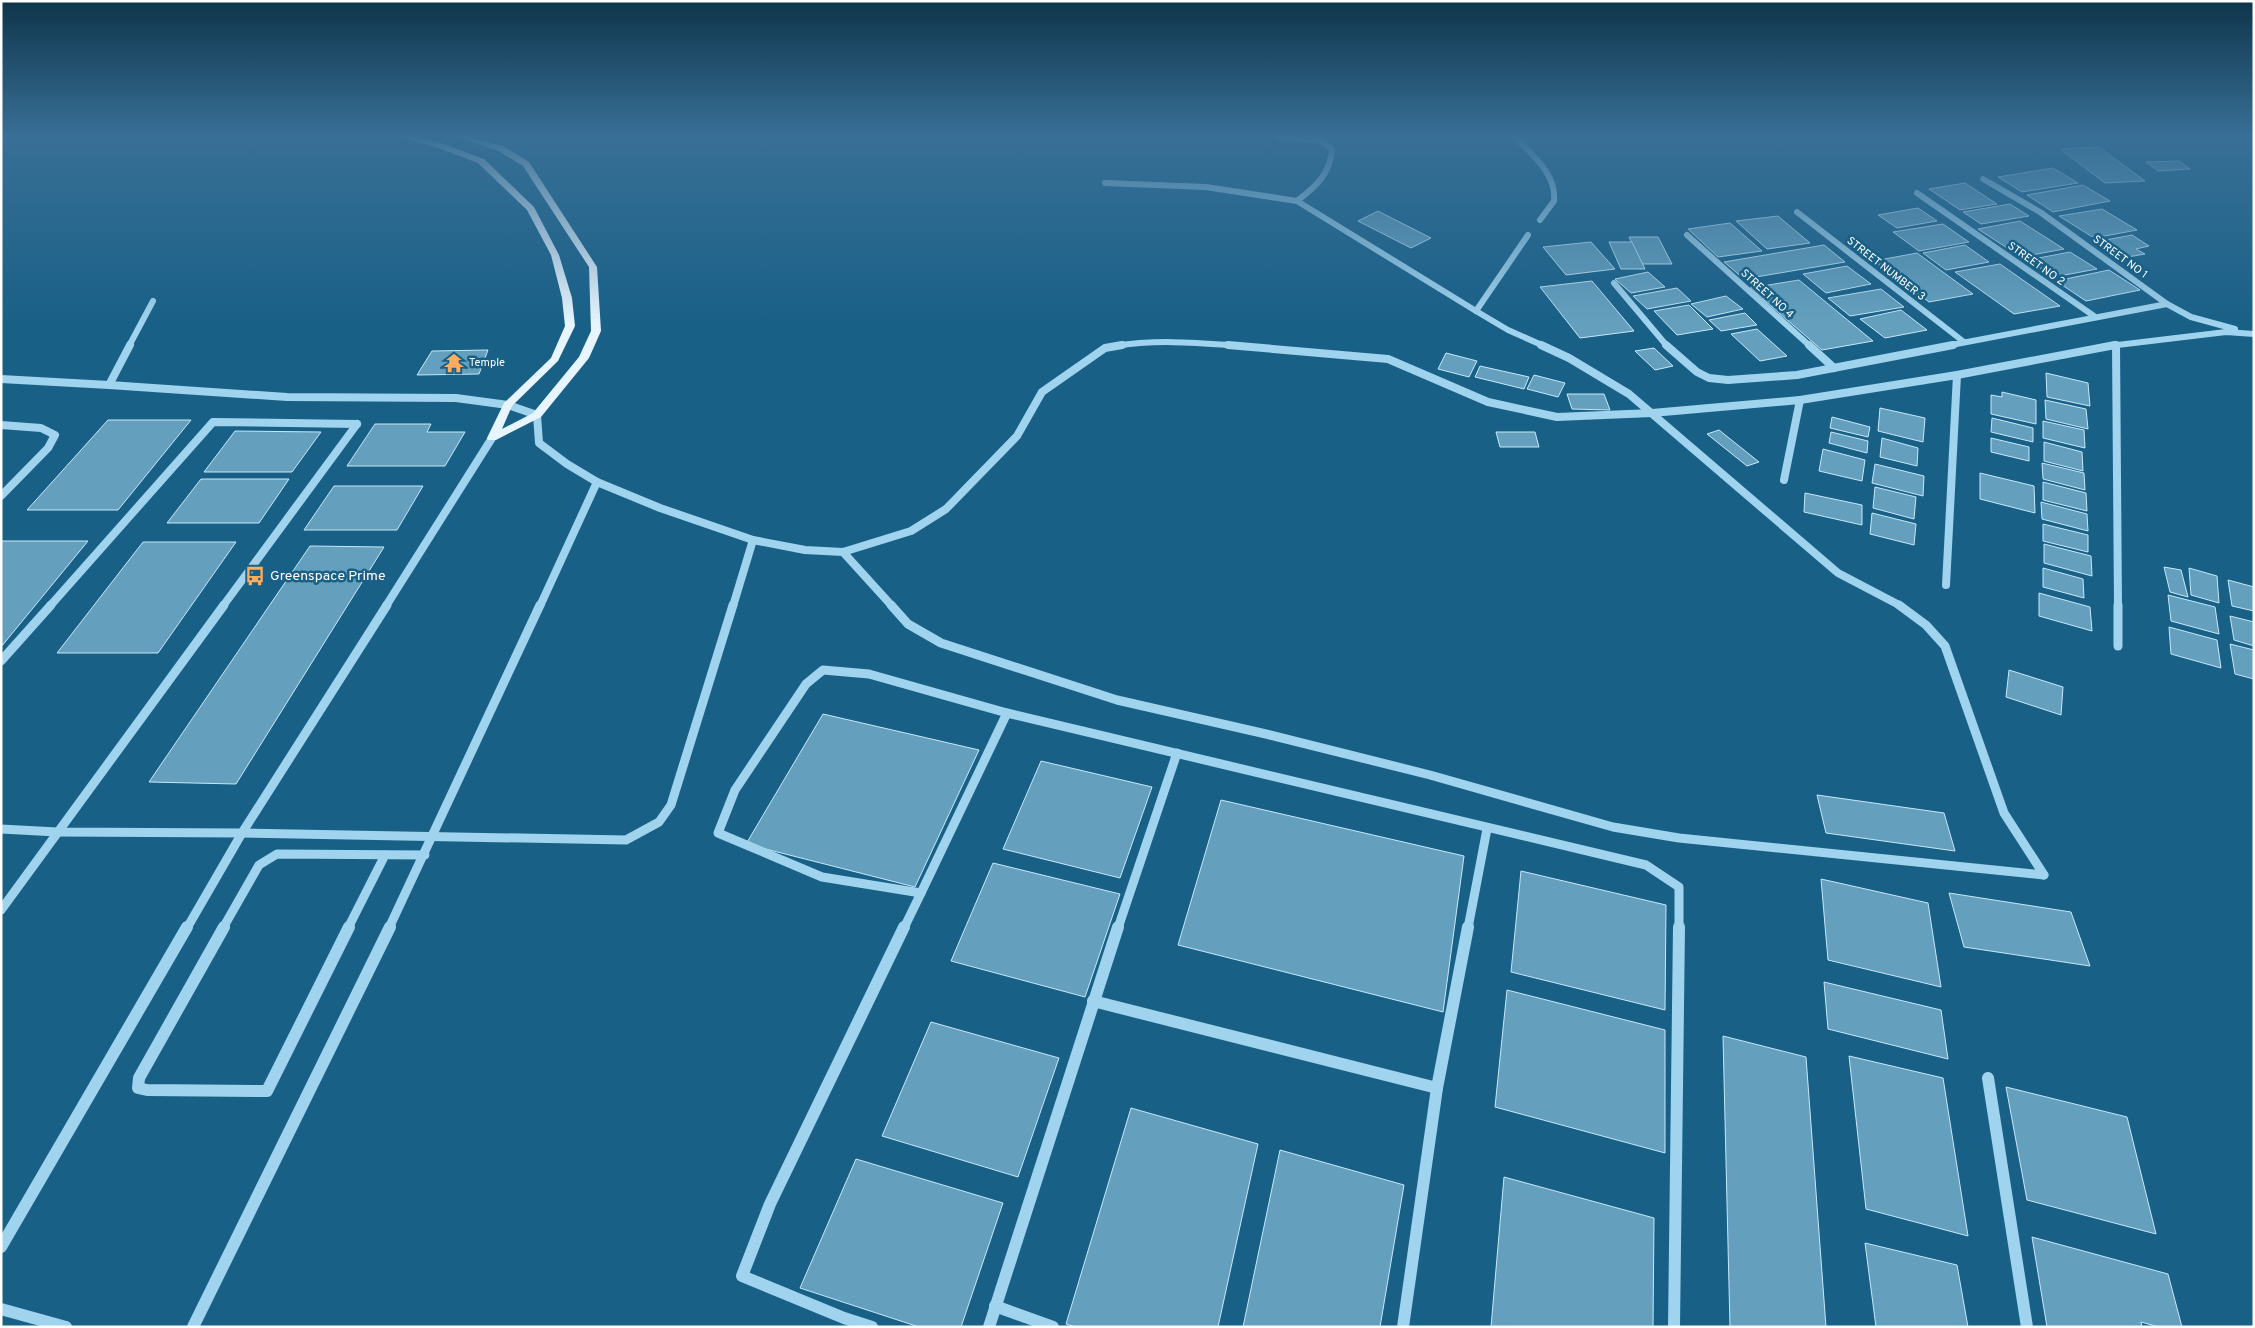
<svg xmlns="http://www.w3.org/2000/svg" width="2255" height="1328" font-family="Overpass,sans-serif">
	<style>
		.building { fill: #64a0be; stroke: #c6e8f9 }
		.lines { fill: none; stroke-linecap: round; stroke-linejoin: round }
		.minor-far3 { stroke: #a0d3ed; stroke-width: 6 }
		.minor-far2 { stroke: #a0d3ed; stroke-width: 8 }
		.minor-far1 { stroke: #a0d3ed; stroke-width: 9 }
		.minor { stroke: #a0d3ed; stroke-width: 12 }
		.major { fill: #e6f5ff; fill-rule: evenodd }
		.labels { text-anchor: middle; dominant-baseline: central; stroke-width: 5; stroke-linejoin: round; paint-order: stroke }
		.far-street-label { font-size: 11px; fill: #fff; stroke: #196087 }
		.far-poi-label { font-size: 11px; fill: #fff; stroke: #196087; text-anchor: start }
		.poi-label { font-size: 14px; fill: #fff; stroke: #196087; text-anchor: start }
	</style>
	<rect width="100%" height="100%" fill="#196087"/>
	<g class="building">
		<path d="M2099 147 2145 181 2105 183 2060 149Z"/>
		<path d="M2179 161 2190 169 2158 171 2146 162Z"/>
		<path d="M2053 168 2078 183 2022 192 1998 177Z"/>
		<path d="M1965 183 1997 204 1960 210 1929 189Z"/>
		<path d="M2083 185 2110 201 2053 212 2027 195Z"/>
		<path d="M2010 204 2029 216 1981 224 1963 212Z"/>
		<path d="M1918 208 1937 221 1897 228 1878 215Z"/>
		<path d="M2102 209 2137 230 2094 238 2059 216Z"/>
		<path d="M1378 211 1431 238 1411 248 1358 221Z"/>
		<path d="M1778 216 1810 243 1767 249 1736 221Z"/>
		<path d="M2020 221 2064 249 2021 257 1978 229Z"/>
		<path d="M1730 223 1762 251 1718 257 1688 229Z"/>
		<path d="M1943 224 1969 242 1919 251 1893 232Z"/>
		<path d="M2132 235 2149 246 2136 249 2145 254 2122 258 2095 242Z"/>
		<path d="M1629 237H1658L1672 264H1642Z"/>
		<path d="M1591 242 1615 269 1566 275 1543 247Z"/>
		<path d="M1609 242H1632L1645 269H1621Z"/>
		<path d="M1824 245 1845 262 1744 279 1724 262Z"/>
		<path d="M1965 245 1989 262 1946 270 1923 253Z"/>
		<path d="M2070 252 2097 269 2054 277 2028 260Z"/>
		<path d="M1917 253 1973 294 1929 302 1874 261Z"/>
		<path d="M2000 264 2060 306 2014 314 1955 272Z"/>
		<path d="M1847 266 1871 284 1826 293 1803 274Z"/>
		<path d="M2109 270 2140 290 2086 301 2056 281Z"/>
		<path d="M1648 272 1665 287 1631 293 1615 279Z"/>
		<path d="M1799 280 1873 341 1822 350 1750 288Z"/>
		<path d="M1592 281 1634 331 1580 338 1540 287Z"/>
		<path d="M1677 288 1691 301 1647 309 1633 296Z"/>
		<path d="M1881 289 1904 307 1850 316 1828 298Z"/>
		<path d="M1726 296 1743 309 1707 317 1691 304Z"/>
		<path d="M1689 305 1713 329 1677 335 1654 311Z"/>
		<path d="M1901 310 1927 330 1885 338 1860 319Z"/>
		<path d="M1745 313 1757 325 1721 331 1709 320Z"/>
		<path d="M1757 329 1787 356 1760 361 1731 334Z"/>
		<path d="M1654 348 1673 366 1655 370 1635 351Z"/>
		<path d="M488 350 479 374 417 375 432 351Z"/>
		<path d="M1446 353 1477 361 1469 377 1438 369Z"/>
		<path d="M1480 366 1529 377 1524 389 1475 377Z"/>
		<path d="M2046 373 2088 383 2090 406 2047 397Z"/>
		<path d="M1534 375 1565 383 1558 397 1527 389Z"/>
		<path d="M2002 392 2036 400V424L1991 414V395L2002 397Z"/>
		<path d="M1567 394H1604L1610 410 1572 409Z"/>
		<path d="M2045 400 2086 409 2088 429 2046 419Z"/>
		<path d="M1880 408 1925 418 1923 442 1878 431Z"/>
		<path d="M1832 417 1870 427 1868 437 1830 428Z"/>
		<path d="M1992 418 2033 428V442L1991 432Z"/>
		<path d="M108 420H191L118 510H27Z"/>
		<path d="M2043 421 2084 430 2085 448 2043 438Z"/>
		<path d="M375 424H431L427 432H465L445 466H347Z"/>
		<path d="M1719 430 1759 462 1747 466 1707 434Z"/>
		<path d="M235 431 321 432 292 472H204Z"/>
		<path d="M1496 432H1535L1539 447H1500Z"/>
		<path d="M1831 432 1868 441 1867 453 1829 443Z"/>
		<path d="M1882 438 1918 448 1917 466 1880 457Z"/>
		<path d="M1991 438 2029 447V461L1991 452Z"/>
		<path d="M2044 442 2082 452 2083 471 2044 461Z"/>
		<path d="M1823 449 1865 460 1862 481 1819 471Z"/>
		<path d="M2042 463 2084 473 2085 490 2043 479Z"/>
		<path d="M1875 464 1924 476 1923 496 1872 483Z"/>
		<path d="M1980 473 2034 486 2035 513 1980 499Z"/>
		<path d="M201 479H289L259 523H167Z"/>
		<path d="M2043 482 2086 493 2087 511 2043 500Z"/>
		<path d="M334 486H423L397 530H304Z"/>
		<path d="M1875 487 1916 497 1914 519 1873 508Z"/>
		<path d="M1805 493 1862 505V525L1804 512Z"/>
		<path d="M2041 502 2087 514 2088 531 2042 519Z"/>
		<path d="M1872 513 1916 524 1914 545 1870 534Z"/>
		<path d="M2043 524 2088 535V552L2043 541Z"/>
		<path d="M1 541H88L1 647Z"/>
		<path d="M143 542H236L158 653H57Z"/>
		<path d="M2044 544 2091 556 2092 576 2044 563Z"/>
		<path d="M310 546 384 547 236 784 149 782Z"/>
		<path d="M2164 567 2181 570 2188 597 2170 592Z"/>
		<path d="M2043 568 2083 579 2084 598 2043 587Z"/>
		<path d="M2189 568 2217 576 2219 603 2191 595Z"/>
		<path d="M2228 580 2254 587V611L2232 606Z"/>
		<path d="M2039 593 2090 607 2092 631 2039 616Z"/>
		<path d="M2168 595 2215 607 2219 634 2171 621Z"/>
		<path d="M2230 616 2254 622V646L2234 640Z"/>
		<path d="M2169 627 2217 640 2221 668 2171 654Z"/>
		<path d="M2230 644 2254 650V679L2235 674Z"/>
		<path d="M2009 670 2063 687 2061 715 2006 697Z"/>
		<path d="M823 714 979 750 915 887 746 844Z"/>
		<path d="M1041 761 1152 787 1120 878 1003 849Z"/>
		<path d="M1817 795 1944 813 1955 851 1826 833Z"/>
		<path d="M1221 800 1464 856 1443 1012 1178 945Z"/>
		<path d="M993 863 1120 894 1085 997 951 961Z"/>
		<path d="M1521 871 1666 905 1665 1010 1511 972Z"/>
		<path d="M1821 879 1928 903 1941 987 1828 960Z"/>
		<path d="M1949 893 2071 912 2090 966 1964 947Z"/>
		<path d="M1824 982 1941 1010 1948 1059 1828 1029Z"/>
		<path d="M1507 990 1665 1030V1153L1495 1107Z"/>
		<path d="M931 1022 1059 1058 1018 1177 882 1136Z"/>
		<path d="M1723 1036 1806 1057 1826 1327H1730Z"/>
		<path d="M1849 1056 1943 1078 1968 1236 1866 1209Z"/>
		<path d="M2006 1087 2127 1117 2156 1234 2027 1200Z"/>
		<path d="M1131 1108 1258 1144 1218 1327H1076L1066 1324Z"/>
		<path d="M1280 1150 1404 1185 1380 1327H1243Z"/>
		<path d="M856 1159 1003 1203 961 1327H919L800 1288Z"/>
		<path d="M1504 1177 1654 1218 1653 1327H1491Z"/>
		<path d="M2032 1237 2168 1274 2182 1327H2159L2141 1322 2142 1327H2047Z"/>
		<path d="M1865 1243 1957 1265 1968 1327H1876Z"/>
	</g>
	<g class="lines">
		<g class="minor-far3">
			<path d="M1278 137 1322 141 1332 149C1330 175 1316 186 1297 201"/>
			<path d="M1515 137C1532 155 1557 174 1554 201L1540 220"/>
			<path d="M1983 179 2040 212 2167 304 2191 317 2235 329"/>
			<path d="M1105 183 1206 187 1297 201 1476 311"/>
			<path d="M1917 193 2094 316"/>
			<path d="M1797 212 1964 342"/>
			<path d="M1528 235 1476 311 1508 330 1544 346"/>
			<path d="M1687 235 1810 346"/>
			<path d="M1614 283 1667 346"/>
			<path d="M129 346 153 301"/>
			<path d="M1115 346C1158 339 1199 343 1243 346"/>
			<path d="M1946 346 2167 304"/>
			<path d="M2109 346 2226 332 2254 334"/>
		</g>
		<g class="minor-far2">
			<path d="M130 345 109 385 287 397 456 398 508 405 537 415 539 443 567 464 597 482 660 508 753 540 805 550 843 552 911 531 946 509 1017 436 1042 392 1105 348 1122 345"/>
			<path d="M1228 345 1388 359 1488 402 1557 417 1652 413 1800 400 1957 375 2115 345"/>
			<path d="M1541 345 1569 358 1629 394 1838 573 1901 606"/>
			<path d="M1666 345 1697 372 1709 378 1728 380 1797 375 1953 345"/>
			<path d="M1809 345 1834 368"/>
			<path d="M2116 345 2118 606"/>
			<path d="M1 379 109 385"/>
			<path d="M1 425 41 428 55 435 48 448 1 496"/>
			<path d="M1784 480 1800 400"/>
			<path d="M843 552 892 606"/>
			<path d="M1946 585 1957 375"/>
			<path d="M50 606 213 422 357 424"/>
			<path d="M223 606 357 424"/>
			<path d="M386 606 492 438"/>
			<path d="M540 606 597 482"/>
			<path d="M733 606 753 540"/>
		</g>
		<g class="minor-far1">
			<path d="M891 605 908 624 941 643 1117 700 1266 734 1430 775 1613 827 1679 838 2044 875"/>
			<path d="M1899 605 1926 625 1945 646 2004 813 2044 875"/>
			<path d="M2118 605V646"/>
			<path d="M1 661 51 605"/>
			<path d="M823 670 869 674 1007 713 921 893 822 877 718 833 735 790 806 684Z"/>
			<path d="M1007 713 1646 865 1679 887V928"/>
			<path d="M1 829 57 832 242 833 626 840 659 822 671 805 733 605"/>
			<path d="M1 910 224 605"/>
			<path d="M187 928 242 833 387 605"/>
			<path d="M223 928 259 865 277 854 425 855"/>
			<path d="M348 928 385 855"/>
			<path d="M389 928 540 605"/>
			<path d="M904 928 921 893"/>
			<path d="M1118 928 1177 753"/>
			<path d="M1468 928 1487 829"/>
		</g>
		<g class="minor">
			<path d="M224 927 139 1078 138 1088 147 1090 267 1091 349 927"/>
			<path d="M1093 1001 1437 1088"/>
			<path d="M1988 1078 2027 1327"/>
			<path d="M1 1247 187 927"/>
			<path d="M995 1306 1053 1327"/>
			<path d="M1 1309 66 1327"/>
			<path d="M193 1327 390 927"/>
			<path d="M872 1327 844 1318 742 1276 770 1204 904 927"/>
			<path d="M989 1327 1118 927"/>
			<path d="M1403 1327 1437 1088 1468 927"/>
			<path d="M1674 1327 1679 927"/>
		</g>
		<path class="major" d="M399 137H413L438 142 484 159 534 207 559 255 572 298 575 326 558 361 512 406 502 429 533 413 579 357 591 331 589 267 523 166 497 150 455 137H467L503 146 529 162 597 267 601 331 589 358 541 417 496 440H488L487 438 504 403 551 358 565 326 562 298 551 255 527 210 478 163 433 146Z"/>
	</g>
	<linearGradient id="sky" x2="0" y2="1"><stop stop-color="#0e354a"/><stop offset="0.42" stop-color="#386f96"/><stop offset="1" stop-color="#386f96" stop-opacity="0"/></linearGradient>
	<rect width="2255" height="323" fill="url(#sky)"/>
	<defs>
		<symbol id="temple-bare" viewBox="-9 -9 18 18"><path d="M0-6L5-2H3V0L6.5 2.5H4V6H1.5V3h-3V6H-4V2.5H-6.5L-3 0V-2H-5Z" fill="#ffad5c" stroke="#196087" stroke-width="2.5" paint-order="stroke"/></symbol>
		<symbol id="bus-bare" viewBox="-9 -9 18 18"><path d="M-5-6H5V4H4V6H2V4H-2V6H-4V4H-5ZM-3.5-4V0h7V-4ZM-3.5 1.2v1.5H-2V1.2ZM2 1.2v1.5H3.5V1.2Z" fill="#ffad5c" stroke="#196087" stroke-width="2.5" paint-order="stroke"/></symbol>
	</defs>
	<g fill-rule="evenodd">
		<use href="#temple-bare" x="440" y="349" width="28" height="28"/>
		<use href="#bus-bare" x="241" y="562" width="28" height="28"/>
	</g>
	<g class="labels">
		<g class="far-street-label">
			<text transform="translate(2120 257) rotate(36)">STREET NO 1</text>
			<text transform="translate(2036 264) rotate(35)">STREET NO 2</text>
			<text transform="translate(1886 269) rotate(38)">STREET NUMBER 3</text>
			<text transform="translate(1767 294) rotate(42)">STREET NO 4</text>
		</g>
		<g class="far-poi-label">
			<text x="469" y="363">Temple</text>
		</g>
		<g class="poi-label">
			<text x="270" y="576">Greenspace Prime</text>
		</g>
	</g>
	<rect width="2255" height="1328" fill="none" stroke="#ffffff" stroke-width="5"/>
</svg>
